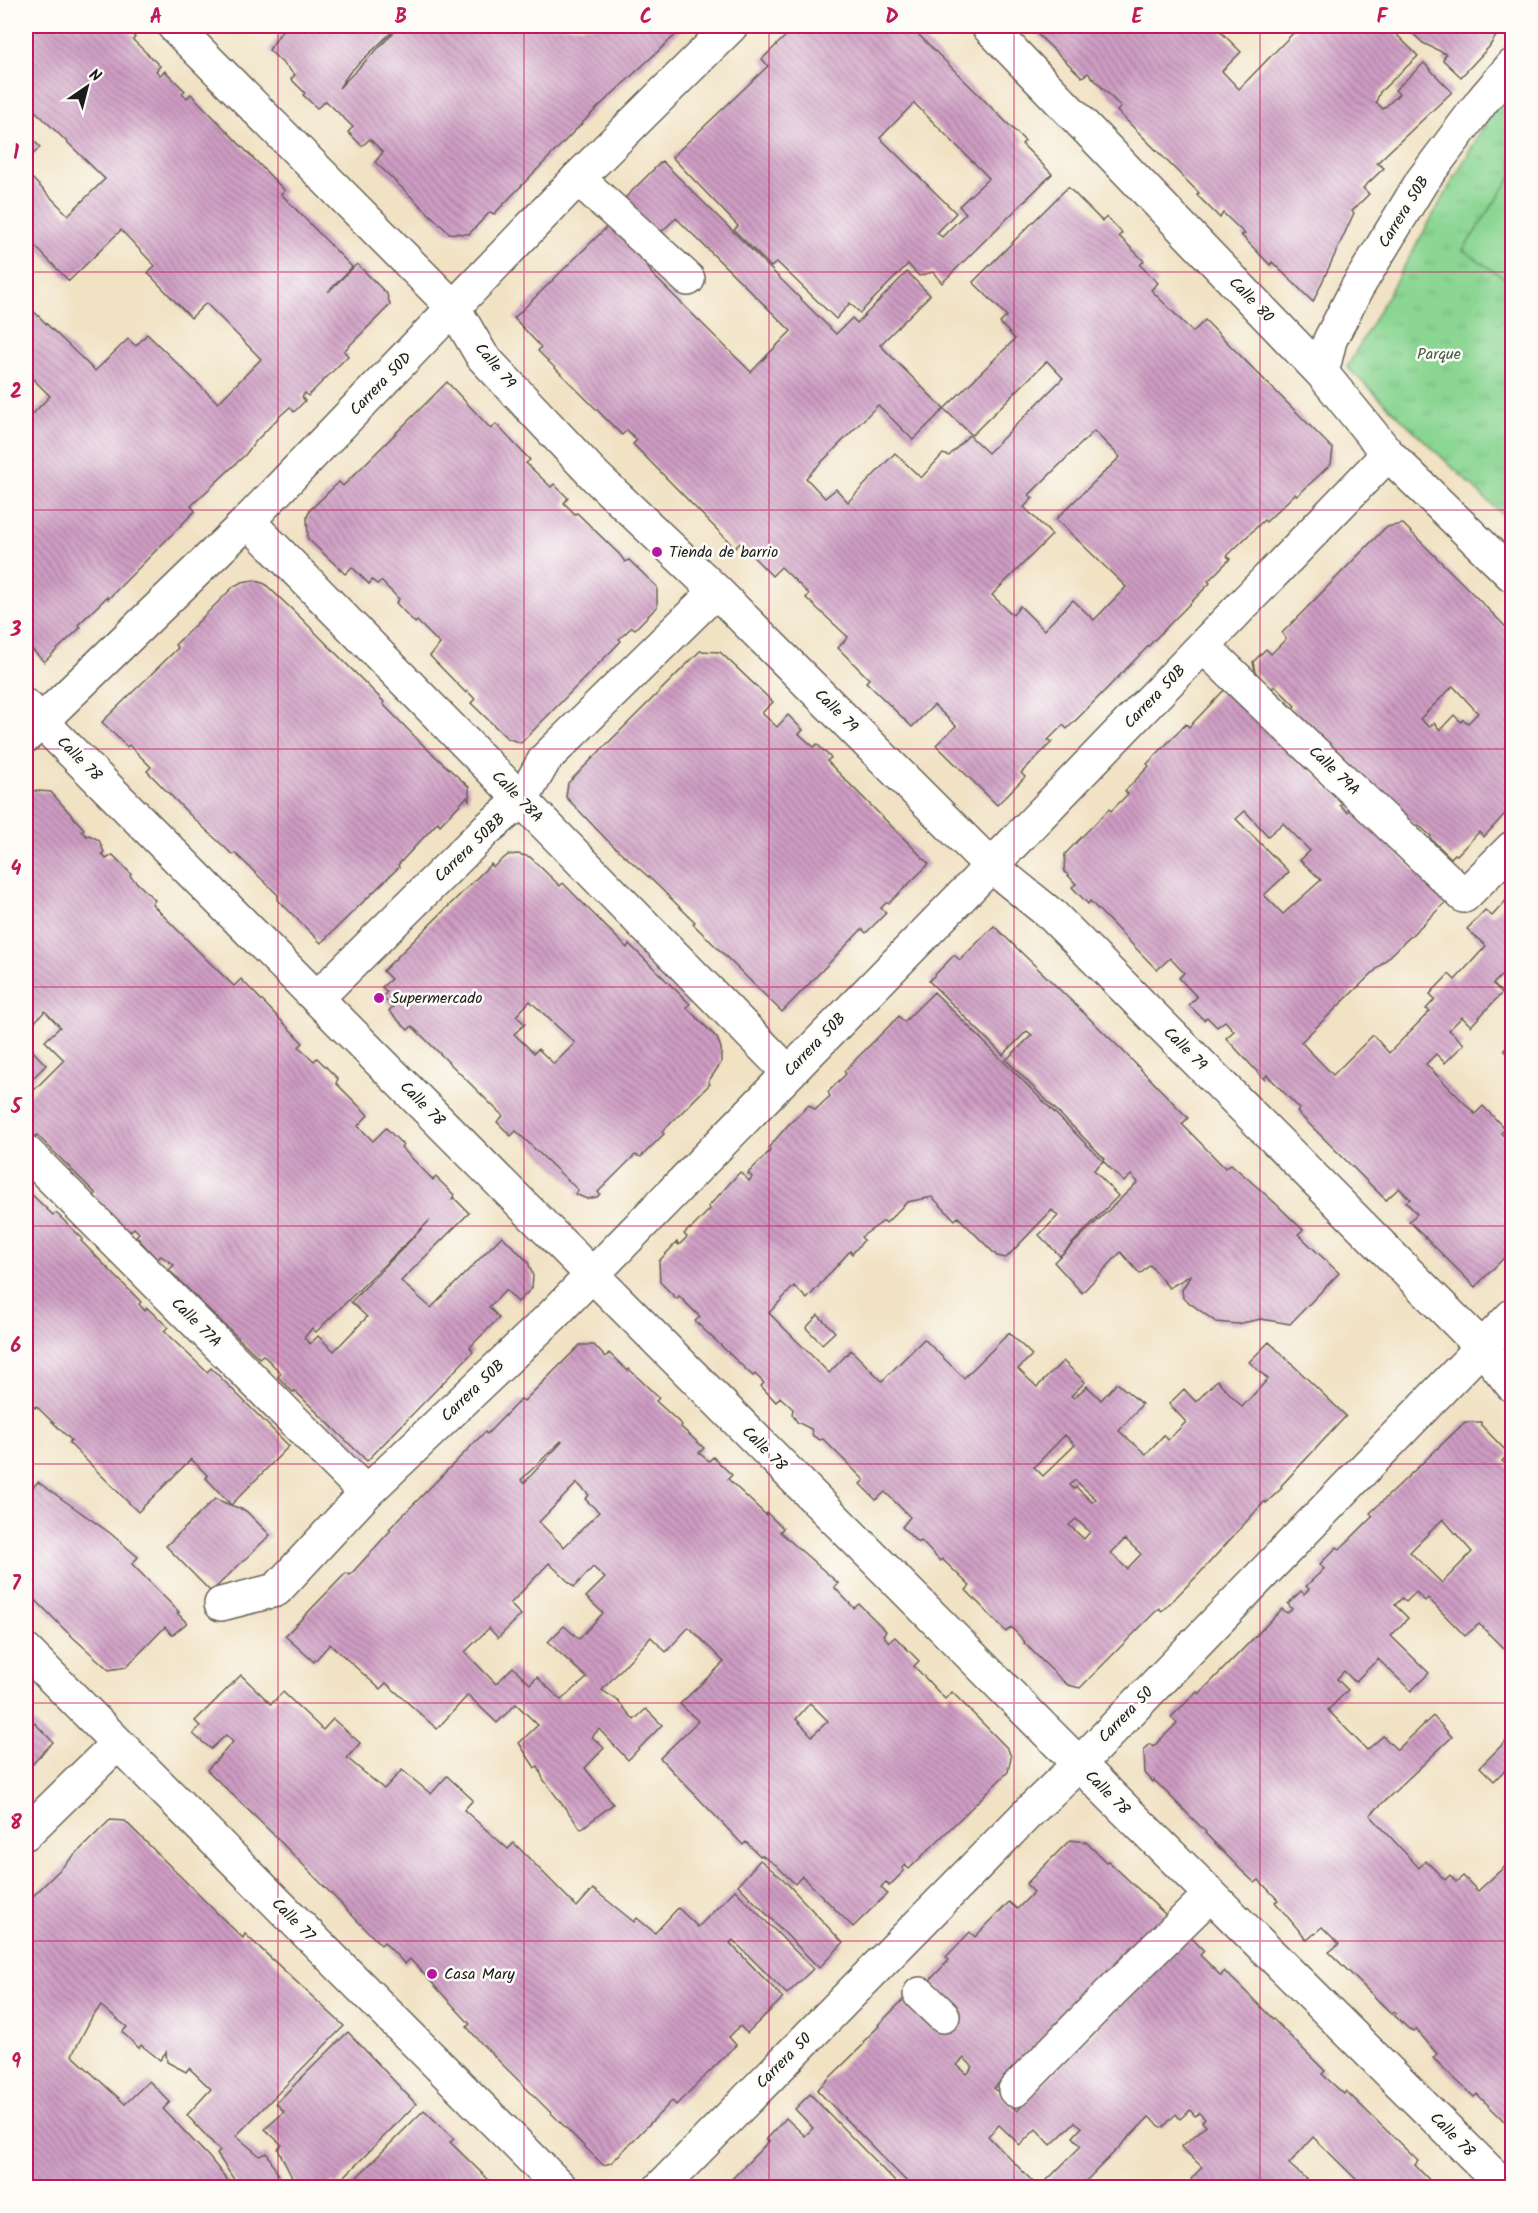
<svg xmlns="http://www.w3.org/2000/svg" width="1538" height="2213" font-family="Kalam,sans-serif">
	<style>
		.grass { fill: url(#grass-tufts); stroke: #547958; stroke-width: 1.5 }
		.pitch { fill: #8bd693; stroke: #547958; stroke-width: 1.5 }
		.building { fill: url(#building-back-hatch); fill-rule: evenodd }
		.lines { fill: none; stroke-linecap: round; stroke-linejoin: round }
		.minor-casing { stroke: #676157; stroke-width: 36 }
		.minor { stroke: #fff; stroke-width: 33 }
		.grid { fill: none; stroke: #c2185b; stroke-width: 1.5; stroke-opacity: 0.55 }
		.poi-dot { fill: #b5179e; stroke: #fdfcf7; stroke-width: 2 }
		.labels { text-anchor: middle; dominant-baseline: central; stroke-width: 5; stroke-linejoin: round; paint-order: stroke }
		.street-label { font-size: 16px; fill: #1c1c1c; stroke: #fdfcf7 }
		.park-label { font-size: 16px; fill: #435d46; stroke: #fdfcf7 }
		.poi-label { font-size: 16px; fill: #1c1c1c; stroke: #fdfcf7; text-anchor: start }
		.neatline { fill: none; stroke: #c2185b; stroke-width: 2 }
		.grid-label { font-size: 20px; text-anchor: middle; font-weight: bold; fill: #c2185b }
	</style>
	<defs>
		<pattern id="grass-tufts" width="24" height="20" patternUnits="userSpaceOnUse" patternTransform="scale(1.5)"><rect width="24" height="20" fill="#8bd693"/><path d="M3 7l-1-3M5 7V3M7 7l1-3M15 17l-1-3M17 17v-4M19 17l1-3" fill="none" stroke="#77b77e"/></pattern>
		<pattern id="building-back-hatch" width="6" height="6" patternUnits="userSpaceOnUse" patternTransform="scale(1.5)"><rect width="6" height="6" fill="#ce9cc3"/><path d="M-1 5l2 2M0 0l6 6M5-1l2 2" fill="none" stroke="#a67e9e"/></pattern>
	</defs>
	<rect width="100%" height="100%" fill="#fdfcf7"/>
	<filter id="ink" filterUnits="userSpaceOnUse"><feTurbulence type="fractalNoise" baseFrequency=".0167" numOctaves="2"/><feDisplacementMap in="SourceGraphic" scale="12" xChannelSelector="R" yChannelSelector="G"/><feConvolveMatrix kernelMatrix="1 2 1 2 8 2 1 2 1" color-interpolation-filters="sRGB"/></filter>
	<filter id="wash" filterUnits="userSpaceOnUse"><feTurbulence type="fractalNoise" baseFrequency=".008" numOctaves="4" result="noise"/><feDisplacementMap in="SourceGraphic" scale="24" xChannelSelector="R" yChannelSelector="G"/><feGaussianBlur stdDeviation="1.35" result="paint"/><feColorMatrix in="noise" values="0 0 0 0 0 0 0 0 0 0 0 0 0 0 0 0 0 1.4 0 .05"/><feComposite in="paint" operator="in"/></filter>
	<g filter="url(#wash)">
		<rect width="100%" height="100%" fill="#f1e2c4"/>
		<path class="grass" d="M1512 98V524L1347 367 1494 108Z"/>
		<path class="pitch" d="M1512 176V283L1463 250Z"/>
		<g id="blocks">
			<g class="building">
				<path d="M26 26H123L135 37 133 40 160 66 156 71 160 75 165 71 185 91 182 93 187 98 191 94 285 191 281 194 352 267 328 292 357 264 387 294 390 305 344 351 348 356 308 396 305 393 302 397 305 401 294 412 290 407 281 415 256 441 245 455 191 506 195 511 108 599 107 597 78 625 81 627 44 662 26 643V421L50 396 26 372V304L95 371 128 339 136 346 147 334 218 403 261 359 206 303 191 318 148 273 155 266 121 230 69 281 26 237V172L68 215 105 179 26 102Z"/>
				<path d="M285 26H398L350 72 339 88 400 26H685L595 110 494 214 490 212 469 234 449 233 375 162 383 152 370 139 362 146 348 132 353 127 326 101 317 108 303 95 305 93 291 79 295 75 269 50Z"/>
				<path d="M796 26H910L1025 141 1022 144 1052 174 942 283 933 272 919 276 908 264 860 313 850 303 836 319 777 262 771 267 734 230 738 226 672 157 768 66 762 59ZM914 103 989 178 959 206 966 213 942 237 937 233 956 213 880 138Z"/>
				<path d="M1029 26H1215L1241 52 1222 71 1239 89 1300 26H1388L1418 56 1380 92 1376 102 1383 109 1399 94 1395 90 1424 63 1452 92 1377 163 1384 168 1363 188 1369 194 1352 211 1354 213 1313 302 1272 262 1270 265 1241 235 1245 234 1223 213 1220 218 1197 195 1199 193 1117 111 1121 107 1088 73 1082 77Z"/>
				<path d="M1405 26H1506L1504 29 1501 28 1489 47 1461 77 1443 60 1446 54 1423 43Z"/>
				<path d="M26 133 40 147 26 162Z"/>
				<path d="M662 161 836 334 852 318 857 323 907 272 930 295 880 345 944 409 913 440 878 405 806 478 825 498 836 489 848 502 895 453 921 478 943 454 949 456 969 435 988 453 1063 378 1047 361 972 435 944 409 1015 339 1000 323 1007 316 973 282 1068 187 1102 221 1107 217 1122 233 1119 236 1144 261 1140 265 1158 283 1151 290 1193 332 1205 320 1333 449 1331 464 1297 496 1295 494 1266 522 1264 520 1227 556 1230 559 1208 581 1210 583 1084 712 1067 729 1063 725 1048 740 1052 742 1021 773 1025 777 997 805 936 745 956 726 934 705 912 727 866 682 869 679 838 648 848 637 806 598 809 594 781 567 772 576 740 543 735 548 633 444 637 440 627 430 622 435 538 351 541 347 514 318 612 222 636 247 652 274 751 372 791 331 676 218 657 236 622 201ZM1094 431 1120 457 1056 519 1126 587 1094 620 1073 600 1044 630 1020 606 1013 615 992 595 1052 535 1024 507 1033 498 1029 495Z"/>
				<path d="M447 382 491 429 496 424 530 460 526 463 551 487 554 484 568 498 564 503 575 514 577 513 620 555 625 562 629 560 657 587V607L635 629 632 627 619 639 621 641 521 743 507 738 471 703 475 699 467 691 466 693 430 656 440 644 417 621 415 623 396 603 399 599 381 581 377 584 372 580 369 584 352 567 345 574 308 539 307 517 310 510 339 482 343 486Z"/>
				<path d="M1403 524 1512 633V806L1484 837 1479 832 1457 855 1455 854 1451 858 1430 838 1431 836 1418 825 1416 827 1291 709 1295 706 1275 686 1271 689 1255 672 1253 662 1266 649 1271 654 1286 639 1282 633 1386 527ZM1453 686 1478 713 1468 723 1463 719 1461 722 1454 715 1440 730 1434 723 1429 727 1420 719Z"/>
				<path d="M254 580 265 584 300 617 384 702 383 704 425 747 469 787V800L467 797 440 825 438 822 398 865 399 867 321 943 278 900V895L235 853 233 855 189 814 147 771 151 767 129 745 127 747 102 722 178 648 175 645 234 586 242 582Z"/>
				<path d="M700 651 720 652 773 702 762 713 777 727 788 715 803 730 799 734 814 747 817 744 831 758 827 761 929 864 889 903H886L881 908 886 913 866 933 862 929 782 1012 693 924 695 922 653 881 607 840 566 797 568 783Z"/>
				<path d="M1226 688 1324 783 1323 784 1328 790 1331 788 1345 801 1340 805 1347 812 1352 808 1446 902 1301 1042 1333 1075 1373 1035 1389 1053 1430 1011 1426 1009 1435 999 1430 994 1449 974 1455 980 1486 946 1467 929 1485 910 1492 916 1512 894V971L1509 968 1493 984 1502 993 1471 1026 1462 1017 1449 1030 1464 1044 1445 1063 1436 1054 1426 1064 1475 1114 1483 1106 1505 1129 1501 1133 1512 1145V1250L1475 1287 1409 1221 1417 1214 1406 1202 1410 1199 1399 1188 1386 1200 1297 1112 1300 1109 1267 1075 1264 1079 1226 1038 1234 1031 1225 1021 1217 1027 1207 1017 1204 1020 1189 1005 1197 997 1179 978 1184 973 1170 958 1157 970 1090 901 1088 904 1072 887 1076 884 1064 871 1065 854 1109 809 1111 811 1128 794 1125 791 1149 766 1147 764 1186 724 1189 727ZM1245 811 1268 836 1283 823 1310 851 1300 860 1321 880 1283 914 1264 895 1289 872 1236 819Z"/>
				<path d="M26 790 51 792 84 829 81 831 87 836 89 835 99 840 104 852 102 854 106 859 113 855 131 874 130 876 155 900 152 904 210 963 234 986 241 979 303 1043 299 1047 314 1061 317 1058 338 1079 336 1083 368 1115 358 1126 373 1141 386 1128 403 1145 401 1147 433 1180 436 1177 454 1195 452 1199 454 1198 469 1213 401 1281 431 1308 502 1236 528 1262 533 1276 532 1288 518 1302 506 1290 489 1307 499 1318 470 1347 473 1352 367 1461 295 1391 293 1392 278 1377 281 1373 263 1355 259 1358 196 1297 169 1270 174 1265 161 1256 157 1259 136 1236 139 1233 134 1228 128 1233 92 1197 96 1194 37 1135 35 1137 26 1128V1098L64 1060 45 1041 60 1027 45 1011 26 1031V992L33 990 27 985 26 987ZM430 1220 351 1302 367 1317 334 1351 318 1336 310 1344 304 1338 312 1328 316 1332Z"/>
				<path d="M518 854 530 857 560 886 563 883 627 948 629 944 690 1004 686 1007 717 1038 721 1048V1063L708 1082 710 1084 662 1132 664 1134 641 1157 635 1155 598 1192 600 1194 597 1197 587 1199 575 1194 578 1190 516 1131 511 1136 497 1122 503 1116 412 1026 408 1030 389 1011 393 1007 382 997 387 992 382 987 391 979 383 971 491 864 493 867 508 855ZM530 1001 575 1043 554 1064 538 1049 534 1053 514 1034 525 1024 516 1016Z"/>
				<path d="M994 926 1123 1051 1188 1118 1182 1124 1225 1168 1231 1164 1274 1202 1303 1230 1298 1234 1339 1273 1290 1324 1261 1319 1237 1324 1216 1322 1183 1298 1182 1290 1191 1275 1169 1288 1150 1265 1140 1274 1121 1252 1082 1293 1054 1262 1138 1182 1131 1175 1124 1182 1103 1161 1105 1159 1006 1060 1032 1035 1027 1031 1003 1055 929 981 954 955 960 960Z"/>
				<path d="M934 992 1103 1161 1094 1170 1118 1196 1060 1256 1039 1235 1058 1216 1052 1210 1006 1258 997 1256 958 1217 955 1220 932 1197 907 1202 886 1223 884 1221 861 1237 864 1240 852 1254 850 1251 807 1299 794 1286 769 1313 829 1373 851 1350 882 1381 924 1339 964 1378 1009 1333 1032 1355 1018 1369 1037 1387 1063 1361 1085 1382 1071 1396 1074 1398 1087 1386 1101 1400 1117 1383 1142 1404 1119 1431 1146 1454 1164 1435 1168 1440 1186 1422 1169 1404 1184 1389 1196 1402 1217 1380 1242 1407 1268 1379 1249 1362 1269 1342 1346 1416 1281 1486 1282 1488 1266 1503 1265 1501 1199 1574 1162 1611 1159 1608 1080 1688 1068 1685 1062 1680 1024 1643 1025 1642 1011 1627 1006 1632 966 1590 970 1586 942 1559 940 1561 921 1541 918 1543 902 1527 910 1517 885 1492 876 1500 860 1484 864 1480 823 1439 820 1440 813 1436 811 1429 797 1422 792 1414 793 1409 780 1397 776 1402 761 1386 764 1383 755 1374 753 1376 695 1321 700 1317 679 1296 677 1299 660 1282 659 1261 677 1242 679 1245 687 1237 684 1234 690 1228 691 1229 710 1209 708 1207 740 1172 749 1181 752 1177 748 1173 770 1151 769 1147 788 1125 809 1105 815 1110 830 1096 828 1092 846 1074 844 1071 899 1016 904 1022ZM1065 1435 1075 1445 1043 1476 1034 1467ZM1075 1480 1096 1499 1092 1502 1076 1487 1074 1489 1070 1485ZM1076 1519 1090 1532 1084 1539 1069 1525ZM1125 1539 1141 1554 1127 1569 1111 1553Z"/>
				<path d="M1512 1041V1058L1504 1050Z"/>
				<path d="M26 1044 46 1065 26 1085Z"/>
				<path d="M26 1189 53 1215 56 1213 83 1239 81 1241 141 1302 139 1304 145 1311 147 1308 168 1327 164 1331 171 1338 207 1372 211 1368 289 1446 231 1505 206 1478 208 1476 191 1459 138 1512 69 1443 71 1440 36 1406 35 1408 26 1399Z"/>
				<path d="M818 1315 835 1332 822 1344 806 1328Z"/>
				<path d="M580 1345H594L605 1357 609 1353 628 1371 629 1369 659 1398 656 1401 682 1425 681 1427 704 1448 699 1453 709 1461 713 1457 732 1475 728 1479 766 1515 767 1513 783 1528 780 1532 838 1583 834 1587 854 1608 859 1604 886 1631 883 1635 889 1642 895 1637 919 1661 914 1666 945 1699 952 1692 1008 1749 1011 1757 1008 1772 909 1869 905 1865 902 1868 904 1871 889 1886 886 1882 881 1887 887 1894 853 1927 802 1876 795 1884 776 1865 761 1855 760 1856 746 1842 743 1845 660 1758 698 1721 680 1704 724 1662 689 1627 666 1652 651 1637 602 1690 617 1700 634 1720 646 1709 662 1725 628 1760 599 1729 592 1737 604 1748 585 1768 613 1804 581 1829 543 1779 538 1766 535 1768 519 1743 538 1725 516 1704 497 1723 468 1695 437 1729 386 1683 380 1689 330 1644 314 1662 285 1636 346 1573 350 1575 391 1530 389 1529 485 1432 487 1434 521 1399 524 1401ZM561 1441 562 1442 524 1483 521 1480ZM577 1483 589 1495 585 1499 599 1512 564 1547 539 1522ZM549 1563 574 1587 593 1567 605 1578 586 1597 603 1613 579 1639 564 1626 548 1642 587 1678 561 1700 537 1677 530 1684 513 1667 496 1684 465 1652 489 1628 498 1638 521 1615 510 1604ZM810 1703 828 1721 812 1736 796 1719Z"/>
				<path d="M1465 1422H1481V1425L1509 1454 1502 1461 1512 1470V1657L1479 1624 1465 1636 1428 1598 1425 1601 1416 1592 1406 1602 1402 1598 1395 1605 1408 1618 1391 1636 1429 1673 1411 1691 1378 1659 1355 1682 1344 1671 1337 1679 1348 1690 1328 1710 1367 1750 1383 1736 1397 1750 1433 1716 1452 1737 1370 1815 1419 1868 1426 1861 1445 1880 1450 1875 1456 1882 1463 1876 1478 1891 1512 1860V2135L1507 2130 1510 2127 1477 2094 1474 2097 1433 2058 1437 2054 1416 2029 1414 2031 1411 2029 1410 2030 1394 2015 1397 2013 1394 2011 1392 2014 1329 1952 1339 1944 1322 1927 1307 1940 1275 1902 1278 1900 1259 1880 1255 1883 1242 1871 1205 1833 1206 1832 1154 1780 1153 1782 1145 1773 1144 1750 1150 1744 1153 1747 1177 1723 1171 1717 1197 1692 1199 1694 1282 1609 1287 1613 1292 1609 1288 1604 1301 1591 1304 1594 1309 1589 1306 1586 1324 1569 1320 1564 1337 1547 1340 1549 1373 1516 1370 1513ZM1443 1519 1472 1552 1442 1583 1410 1552Z"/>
				<path d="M38 1482 110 1533 138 1557 132 1564 179 1612 177 1613 187 1623 172 1635 165 1627 126 1667 109 1670 66 1631 26 1590V1494Z"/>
				<path d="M215 1499 246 1511 270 1535 211 1592 166 1546Z"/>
				<path d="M241 1675 271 1704 283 1692 323 1730 333 1719 360 1743 347 1758 384 1789 402 1770 431 1794 447 1776 473 1800 464 1810 508 1849 514 1843 577 1907 593 1889 634 1922 637 1918 655 1933 678 1908 698 1927 735 1890 813 1969 787 1994 733 1940 730 1943 783 1998 747 2033 740 2026 729 2037 736 2045 676 2105 672 2101 611 2163 603 2165 481 2043 467 2027 470 2024 410 1959 405 1964 384 1942 381 1945 275 1836 207 1770 233 1742 226 1735 211 1749 193 1734 200 1726 195 1721Z"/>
				<path d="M26 1714 53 1742 26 1771Z"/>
				<path d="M1512 1735V1763L1494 1781 1480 1767Z"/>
				<path d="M110 1820 125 1821 222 1918 243 1938 245 1934 344 2026 236 2136 260 2156 267 2153 284 2187H239L217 2154 220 2151 187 2115 211 2089 189 2068 186 2072 167 2062 166 2052 160 2060 141 2045 139 2048 122 2032 127 2027 101 2006 92 2017 72 2055 125 2104 149 2081 170 2102 163 2109 209 2157 233 2187H26V1903Z"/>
				<path d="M1070 1840 1086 1842 1106 1862 1108 1861 1166 1915 1132 1949 1131 1948 994 2088 1017 2111 1189 1935 1204 1951 1200 1955 1221 1976 1224 1971 1240 1986 1325 2071 1322 2074 1344 2094 1346 2091 1418 2161 1415 2165 1436 2187H1364L1313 2137 1289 2164 1315 2187H1198L1191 2179 1202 2167 1181 2147 1206 2126 1202 2122 1205 2119 1199 2113 1195 2116 1190 2110 1180 2119 1176 2114 1162 2128 1149 2117 1085 2182 1090 2187H1040L1081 2146 1073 2137 1082 2127 1075 2122 1051 2145 1036 2129 1020 2145 999 2125 988 2136 1038 2187H968L966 2185 963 2187H912L817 2090 864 2044 863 2042 879 2026 878 2025 905 1998 937 2031 959 2009 930 1980 949 1960 946 1957 970 1932 975 1937 1009 1902 1017 1909 1034 1892 1026 1884ZM964 2058 973 2067 967 2074 957 2065Z"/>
				<path d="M760 1860 783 1879 843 1943 819 1968 738 1885Z"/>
				<path d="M348 2032 416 2104 336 2185 332 2183 328 2187H295L296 2186 278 2149 282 2145 265 2129 284 2112 276 2103Z"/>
				<path d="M810 2094 900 2187H724L769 2141 766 2140 786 2118 805 2136 813 2128 795 2109Z"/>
				<path d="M424 2110 454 2139 450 2142 496 2187H347Z"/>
			</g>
		</g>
	</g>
	<g filter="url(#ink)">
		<use href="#blocks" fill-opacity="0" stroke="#676157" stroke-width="1.5"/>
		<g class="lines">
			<defs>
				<g id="minor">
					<path d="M174 26 454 308 482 356 595 476 716 591 991 866 1053 916 1481 1346 1512 1385"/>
					<path d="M988 26 1322 373 1388 454 1512 575"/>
					<path d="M578 178 688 279"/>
					<path d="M1322 373 1330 340 1357 288 1422 181 1483 100 1512 66"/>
					<path d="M248 521 788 1072"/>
					<path d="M1204 647 1464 896 1512 848"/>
					<path d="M26 706 1079 1764 1506 2188"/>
					<path d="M26 736 248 521 578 178 731 26"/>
					<path d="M317 998 487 829 521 801 545 759 716 591"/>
					<path d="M26 1152 366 1493"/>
					<path d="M221 1604 276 1590 366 1493 553 1315 991 866 1388 454"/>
					<path d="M26 1651 561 2188"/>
					<path d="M26 1833 117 1744"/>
					<path d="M920 1994 943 2016"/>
					<path d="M1015 2090 1111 1992 1210 1895"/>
					<path d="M660 2188 1027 1814 1079 1764 1512 1316"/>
				</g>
			</defs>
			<use href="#minor" class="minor-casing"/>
			<use href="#minor" class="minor"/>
		</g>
	</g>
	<path class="grid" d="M278 26V2188M524 26V2188M769 26V2188M1014 26V2188M1260 26V2188M26 272H1512M26 510H1512M26 749H1512M26 987H1512M26 1226H1512M26 1464H1512M26 1703H1512M26 1941H1512"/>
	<g class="poi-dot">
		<circle cx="657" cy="552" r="6"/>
		<circle cx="379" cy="998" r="6"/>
		<circle cx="432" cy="1974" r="6"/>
	</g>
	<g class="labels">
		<g class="street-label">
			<text transform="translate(1404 212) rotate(-58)">Carrera 50B</text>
			<text transform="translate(1251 300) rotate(46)">Calle 80</text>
			<text transform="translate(495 366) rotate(50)">Calle 79</text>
			<text transform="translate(381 384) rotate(-46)">Carrera 50D</text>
			<text transform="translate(1155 697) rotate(-46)">Carrera 50B</text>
			<text transform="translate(836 711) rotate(45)">Calle 79</text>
			<text transform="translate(79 759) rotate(45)">Calle 78</text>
			<text transform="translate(1334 771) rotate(44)">Calle 79A</text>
			<text transform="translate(517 797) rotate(46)">Calle 78A</text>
			<text transform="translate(470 848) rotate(-44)">Carrera 50BB</text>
			<text transform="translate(815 1045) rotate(-46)">Carrera 50B</text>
			<text transform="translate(1185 1049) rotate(45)">Calle 79</text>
			<text transform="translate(422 1104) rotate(45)">Calle 78</text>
			<text transform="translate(196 1323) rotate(45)">Calle 77A</text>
			<text transform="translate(473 1391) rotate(-44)">Carrera 50B</text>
			<text transform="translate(764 1449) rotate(45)">Calle 78</text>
			<text transform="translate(1126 1715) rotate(-46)">Carrera 50</text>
			<text transform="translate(1107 1793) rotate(45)">Calle 78</text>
			<text transform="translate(293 1920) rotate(45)">Calle 77</text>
			<text transform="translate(784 2061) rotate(-45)">Carrera 50</text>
			<text transform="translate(1452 2135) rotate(45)">Calle 78</text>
		</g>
		<g class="park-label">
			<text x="1439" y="354">Parque</text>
		</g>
		<g class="poi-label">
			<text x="669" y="552">Tienda de barrio</text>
			<text x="391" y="998">Supermercado</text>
			<text x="444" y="1974">Casa Mary</text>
		</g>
	</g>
	<rect width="1538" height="2213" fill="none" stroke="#fdfcf7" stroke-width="66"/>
	<g transform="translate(87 87) rotate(35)" stroke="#fdfcf7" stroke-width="4.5" paint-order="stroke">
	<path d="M0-4.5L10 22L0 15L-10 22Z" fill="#1c1c1c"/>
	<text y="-9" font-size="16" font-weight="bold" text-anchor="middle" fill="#1c1c1c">N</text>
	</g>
	<rect x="33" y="33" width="1472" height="2147" class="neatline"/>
	<g class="grid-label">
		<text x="156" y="23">A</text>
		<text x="401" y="23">B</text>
		<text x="646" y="23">C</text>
		<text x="892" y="23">D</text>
		<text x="1137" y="23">E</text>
		<text x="1382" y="23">F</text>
		<text x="16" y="159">1</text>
		<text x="16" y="398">2</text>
		<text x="16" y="636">3</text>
		<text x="16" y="875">4</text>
		<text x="16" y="1113">5</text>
		<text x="16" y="1352">6</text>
		<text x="16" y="1590">7</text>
		<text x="16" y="1829">8</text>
		<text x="16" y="2068">9</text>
	</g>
</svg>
